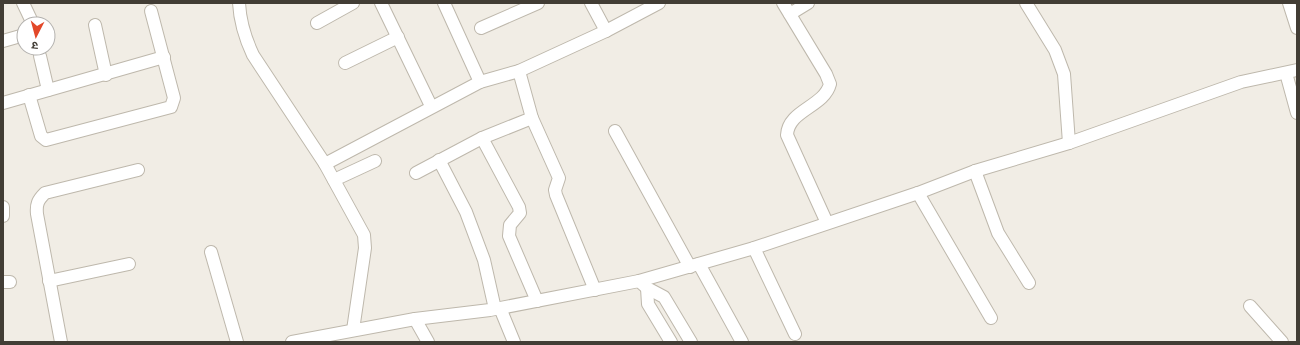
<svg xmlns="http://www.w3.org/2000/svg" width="1300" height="345" font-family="'DM Sans','Noto Sans Devanagari',sans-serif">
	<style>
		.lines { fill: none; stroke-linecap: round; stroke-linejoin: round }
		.minor-casing { stroke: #beb8ac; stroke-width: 14 }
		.minor { stroke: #fff; stroke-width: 12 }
	</style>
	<rect width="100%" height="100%" fill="#f1ede5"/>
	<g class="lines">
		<defs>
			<g id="minor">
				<path d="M23 3 33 24"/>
				<path d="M239 3C240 22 245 38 253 55L325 164 364 235 365 248 353 330"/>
				<path d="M381 3 431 106"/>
				<path d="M444 3 480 82"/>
				<path d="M591 3 606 31"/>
				<path d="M783 3 826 74 830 84C824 107 788 110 787 135L827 223"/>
				<path d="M1026 3 1055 50 1064 74 1069 143"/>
				<path d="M1289 3 1297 28"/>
				<path d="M790 14 808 3"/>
				<path d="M317 23 353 3"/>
				<path d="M95 25 106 75"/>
				<path d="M481 28 538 3"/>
				<path d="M3 41 24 35"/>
				<path d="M40 56 48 90"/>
				<path d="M345 63 398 37"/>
				<path d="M1286 73 1297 113"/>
				<path d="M29 95 41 136 46 140 171 107 174 98 151 11"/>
				<path d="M3 103 164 57"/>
				<path d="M532 118 559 178 555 190 556 195 595 290"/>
				<path d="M615 131 690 267"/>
				<path d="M482 138 519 207 520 213 510 225 509 236 537 301"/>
				<path d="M439 160 466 212 484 260 495 309"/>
				<path d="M325 164 480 82 519 71 606 31 659 3"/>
				<path d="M975 171 998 233 1029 283"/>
				<path d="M416 173 482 138 532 118 519 71"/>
				<path d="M334 180 375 161"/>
				<path d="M918 193 991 318"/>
				<path d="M3 207V216"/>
				<path d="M754 248 795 334"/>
				<path d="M211 252 237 342"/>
				<path d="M699 264 742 342"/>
				<path d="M49 281 129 264"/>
				<path d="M639 281 754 248 918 193 975 171 1069 143 1241 82 1297 70"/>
				<path d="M3 282H10"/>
				<path d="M647 288 648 304 671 342"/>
				<path d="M1250 306 1282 342"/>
				<path d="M500 308 514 342"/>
				<path d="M415 319 428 342"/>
				<path d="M61 342 37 214C36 204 38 200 45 193L138 170"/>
				<path d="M292 342 415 319 490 310 639 281 647 288 664 297 691 342"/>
			</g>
		</defs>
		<use href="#minor" class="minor-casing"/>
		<use href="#minor" class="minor"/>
	</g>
	<rect width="1300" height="345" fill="none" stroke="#423d35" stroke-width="8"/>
	<g transform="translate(36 36) rotate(186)"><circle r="19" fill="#ffffff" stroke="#b3b1ae"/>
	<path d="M0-3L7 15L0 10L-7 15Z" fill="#e34829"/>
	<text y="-6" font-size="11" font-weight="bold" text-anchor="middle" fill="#423d35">उ</text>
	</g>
</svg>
